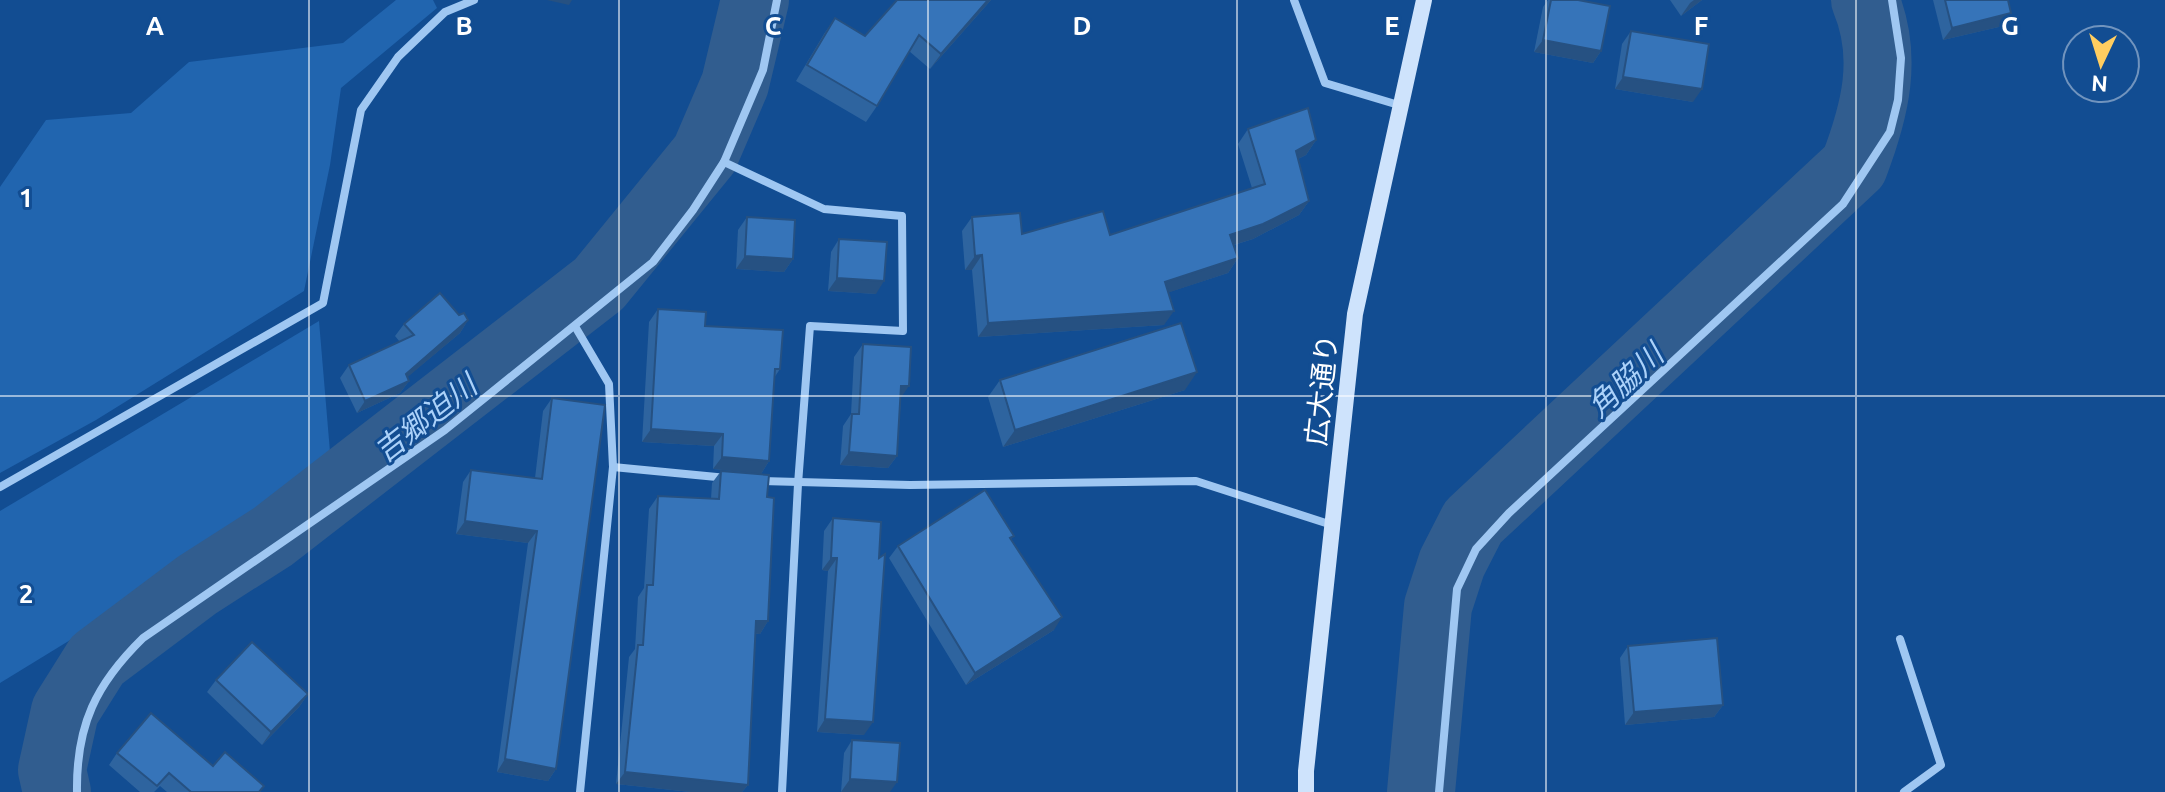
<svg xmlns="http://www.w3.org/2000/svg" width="2165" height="792" font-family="Ubuntu,'Noto Sans JP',sans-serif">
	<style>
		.green { fill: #2165af }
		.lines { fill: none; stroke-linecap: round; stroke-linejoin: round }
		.river { stroke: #315d8f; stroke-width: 68 }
		.street { stroke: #9fc7f2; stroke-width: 8 }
		.secondary { stroke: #cee3fc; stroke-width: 16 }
		.wall { fill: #2e649f }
		.shaded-wall { fill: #265182 }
		.building { fill: #3674b9; stroke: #265182; stroke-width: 2 }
		.grid { fill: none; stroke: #fff; stroke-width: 2; stroke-opacity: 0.55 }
		.labels { text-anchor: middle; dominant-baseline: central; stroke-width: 6; stroke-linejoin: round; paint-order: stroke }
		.street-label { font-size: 28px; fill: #fff; stroke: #124d92 }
		.water-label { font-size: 30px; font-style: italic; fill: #abd1f9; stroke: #124d92 }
		.grid-label { font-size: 26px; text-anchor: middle; font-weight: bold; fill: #fff; stroke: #124d92; stroke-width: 6; stroke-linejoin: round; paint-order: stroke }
	</style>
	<rect width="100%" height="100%" fill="#124d92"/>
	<g class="green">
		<path d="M396 0H433L437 8 341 88 330 165 304 291 96 420 0 473V187L46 120 131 113 189 62 343 43Z"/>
		<path d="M319 321 330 452 165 582 0 683V511Z"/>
	</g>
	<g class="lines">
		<g class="river">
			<path d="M57 792 52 770 65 711 97 660 197 585 272 537 599 284 705 154 735 84 755 0"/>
			<path d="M1421 792 1438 606 1452 563 1473 522 1854 166C1875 111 1889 57 1865 0"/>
		</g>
		<g class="street">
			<path d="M1294 0 1325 83 1402 106"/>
			<path d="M724 162 824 209 902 216 903 331 810 326 798 484 782 792"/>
			<path d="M576 328 609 384 613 467 580 792"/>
			<path d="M613 467 727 478"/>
			<path d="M761 481 910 485 1196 481 1332 525"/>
			<path d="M0 487 323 303 361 110 398 57 445 12 474 0"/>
			<path d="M1900 639 1941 765 1904 792"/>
			<path d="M77 792C76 725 96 684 143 638L445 430 653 262 693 210 724 162 763 70 777 0"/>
			<path d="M1439 792 1457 589 1476 549 1509 513 1843 204 1890 132 1898 100 1901 58 1892 0"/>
		</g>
		<path class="secondary" d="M1306 792V771L1355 314 1424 0"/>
	</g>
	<g class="wall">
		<path d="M897 0H991L930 69 909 51 877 106 866 122 796 81 824 34 835 18 865 36Z"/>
		<path d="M1548 0H1578L1601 51 1593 63 1534 52 1543 7Z"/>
		<path d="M1670 0H1702L1681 16Z"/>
		<path d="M1933 0H2008L2011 13 2003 26 1943 40Z"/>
		<path d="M1631 31 1693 102 1615 89 1622 44Z"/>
		<path d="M1248 129 1316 140 1306 155 1298 159 1309 201 1299 215 1253 239 1234 245 1238 258 1228 273 1169 292 1164 325 978 337 972 270H965L962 231 972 217 1022 234 1110 235 1252 188 1238 144Z"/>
		<path d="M747 217 793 259 784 272 736 269 738 230Z"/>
		<path d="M839 239 876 294 828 291 831 252Z"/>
		<path d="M658 309 705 326 780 369 774 378 769 461 761 474 713 469 714 446 642 442 649 322Z"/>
		<path d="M459 315 468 320 460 333 407 377 409 381 400 393 357 413 340 378 349 365 400 342 395 336 404 324Z"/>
		<path d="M863 344 901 398 897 456 888 468 840 465 843 426 851 414 854 357Z"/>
		<path d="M1000 380 1185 390 1003 447 988 397Z"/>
		<path d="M552 398 556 769 548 781 497 772 528 543 456 534 463 482 471 470 535 478 543 411Z"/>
		<path d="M721 471 767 497 768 621 760 634H755L748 785 742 792H691L616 784 629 657 635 649 638 597 644 588 649 509 658 496 711 499 712 483Z"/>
		<path d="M833 518 864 735 817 732 828 571 822 570 824 531Z"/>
		<path d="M1014 536 1011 539 1054 630 966 685 889 558 898 546Z"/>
		<path d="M1628 646 1723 705 1714 717 1625 725 1620 658Z"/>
		<path d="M216 680 308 694 299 707 262 745 207 692Z"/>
		<path d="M852 740 890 792H841L844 753Z"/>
		<path d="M117 753 213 766 264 786 260 792H167L160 786 154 792H140L109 765Z"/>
	</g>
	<g class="shaded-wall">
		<path d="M547 0H572L569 5Z"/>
		<path d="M988 0H991L930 69 941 54Z"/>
		<path d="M1694 0H1702L1681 16 1690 3Z"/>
		<path d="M2011 13 2003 26 1943 40 1952 28Z"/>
		<path d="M1543 40 1601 51 1593 63 1534 52Z"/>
		<path d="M1623 77 1702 89 1693 102 1615 89Z"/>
		<path d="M1316 140 1306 155 1286 165 1296 151Z"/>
		<path d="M1309 201 1299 215 1253 239 1220 249 1230 235Z"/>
		<path d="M982 255 972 270H965L975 256Z"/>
		<path d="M745 256 793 259 784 272 736 269Z"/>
		<path d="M1238 258 1228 273 1155 297 1165 282Z"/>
		<path d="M837 278 884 281 876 294 828 291Z"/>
		<path d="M1174 311 1164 325 978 337 988 323Z"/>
		<path d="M468 320 460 333 397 386 409 381 400 393 357 413 365 401 406 374Z"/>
		<path d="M1197 372 1185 390 1003 447 1015 430Z"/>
		<path d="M901 386H909L900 399Z"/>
		<path d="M651 429 723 434 714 446 642 442Z"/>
		<path d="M849 452 897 456 888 468 840 465Z"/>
		<path d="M722 457 769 461 761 474 713 469Z"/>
		<path d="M465 521 537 531 528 543 456 534Z"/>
		<path d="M831 558H837L828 571 822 570Z"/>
		<path d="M1062 617 1054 630 966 685 975 673Z"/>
		<path d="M756 621H768L760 634 747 633Z"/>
		<path d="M308 694 299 707 262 745 271 732Z"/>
		<path d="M1723 705 1714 717 1625 725 1634 712Z"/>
		<path d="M825 719 873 722 864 735 817 732Z"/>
		<path d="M505 759 556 769 548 781 497 772Z"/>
		<path d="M625 772 748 785 742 792H691L616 784Z"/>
		<path d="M850 779 897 782 890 792H841Z"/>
	</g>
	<g class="building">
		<path d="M897 0H988L941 54 919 35 877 106 807 65 835 18 865 36Z"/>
		<path d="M1551 0H1578L1610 6 1601 51 1543 40Z"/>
		<path d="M1945 0H2008L2011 13 1952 28Z"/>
		<path d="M1631 31 1709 44 1702 89 1623 77Z"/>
		<path d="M1308 108 1316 140 1296 151 1309 201 1263 224 1230 235 1238 258 1165 282 1174 311 988 323 982 255 975 256 972 217 1020 213 1022 234 1103 211 1110 235 1265 184 1248 129Z"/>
		<path d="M747 217 795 220 793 259 745 256Z"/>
		<path d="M839 239 887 242 884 281 837 278Z"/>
		<path d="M440 293 459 315 464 313 468 320 406 374 409 381 365 401 349 365 414 335 404 324Z"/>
		<path d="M658 309 706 312 705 326 783 330 780 369H775L769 461 722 457 723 434 651 429Z"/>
		<path d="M1181 323 1197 372 1015 430 1000 380Z"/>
		<path d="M863 344 911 347 909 386H901L897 456 849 452 852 414H859Z"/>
		<path d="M552 398 605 405 556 769 505 759 537 531 465 521 471 470 542 479Z"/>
		<path d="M721 471 769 475 767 497 774 498 768 621H756L748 785 625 772 638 645H643L647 585H653L658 496 719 499Z"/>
		<path d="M985 490 1014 536 1010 538 1062 617 975 673 898 546Z"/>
		<path d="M833 518 881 522 879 558 885 554 873 722 825 719 837 558H831Z"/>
		<path d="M1717 638 1723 705 1634 712 1628 646Z"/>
		<path d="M252 642 308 694 271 732 216 680Z"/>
		<path d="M151 713 213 766 225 752 264 786 259 792H191L169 773 157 786 117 753Z"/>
		<path d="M852 740 900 743 897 782 850 779Z"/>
	</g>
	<path class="grid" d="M309 0V792M619 0V792M928 0V792M1237 0V792M1546 0V792M1856 0V792M0 396H2165"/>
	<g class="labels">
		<g class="street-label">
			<text transform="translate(1321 390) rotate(-84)">広大通り</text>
		</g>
		<g class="water-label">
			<text transform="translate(1625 380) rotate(-43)">角脇川</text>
			<text transform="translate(425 418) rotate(-38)">吉郷迫川</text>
		</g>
	</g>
	<g class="grid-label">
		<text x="155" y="35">A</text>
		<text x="464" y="35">B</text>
		<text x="773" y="35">C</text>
		<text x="1082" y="35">D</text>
		<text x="1392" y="35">E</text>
		<text x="1701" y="35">F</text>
		<text x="2010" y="35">G</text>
		<text x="26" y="207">1</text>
		<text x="26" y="603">2</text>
	</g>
	<g transform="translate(2101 64) rotate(184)"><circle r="38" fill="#124d92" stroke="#7194be" stroke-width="2"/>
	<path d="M0-6L14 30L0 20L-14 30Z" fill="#ffcd60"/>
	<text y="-12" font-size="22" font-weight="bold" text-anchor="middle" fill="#ffffff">N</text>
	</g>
</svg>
